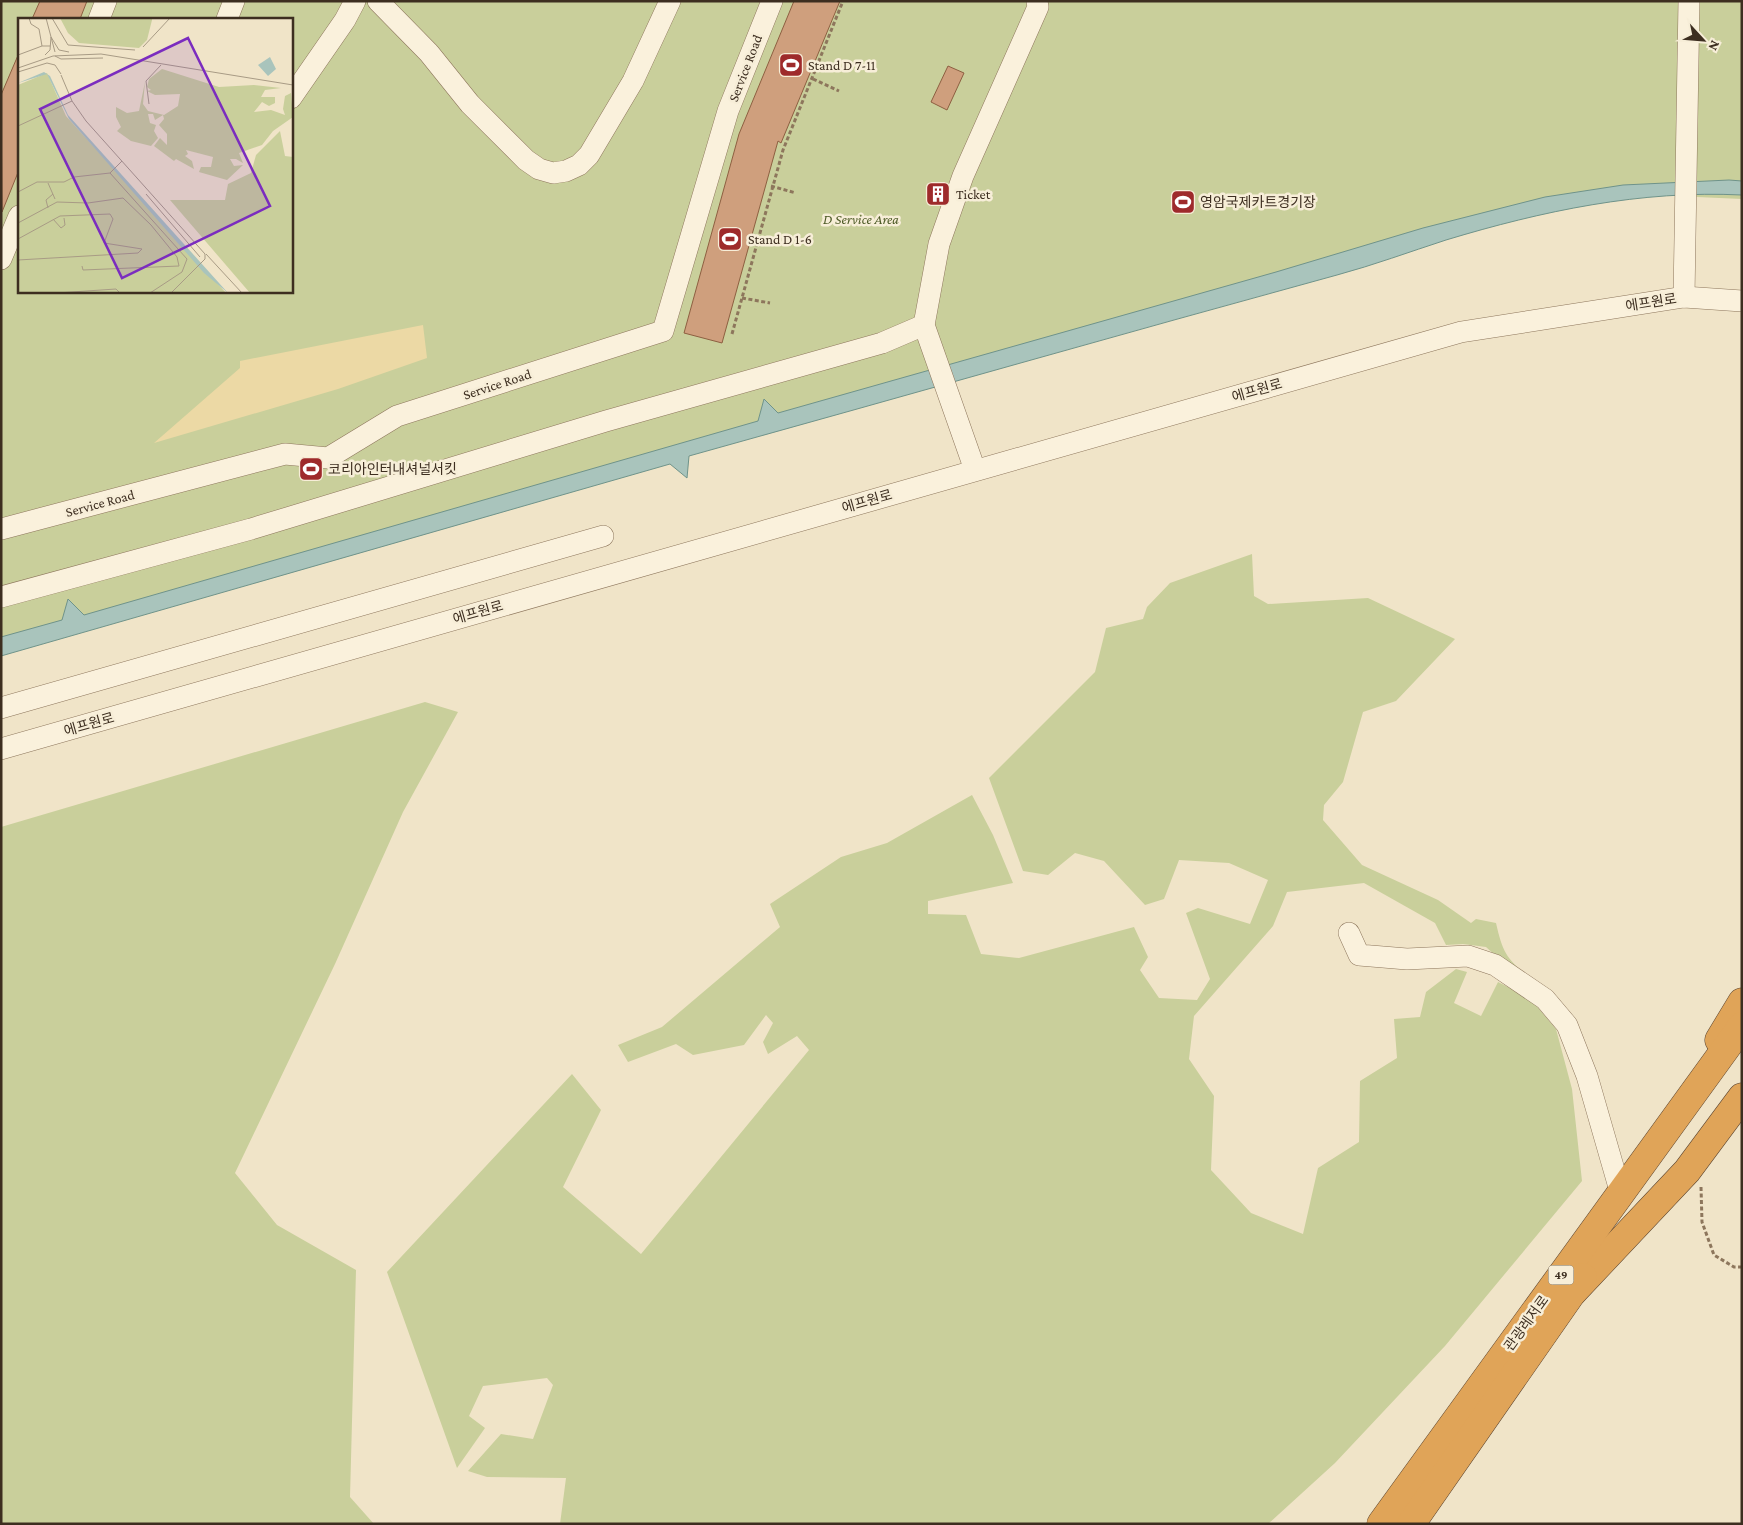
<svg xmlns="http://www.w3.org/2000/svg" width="1743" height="1525" font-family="'Crimson Pro','Noto Sans KR',serif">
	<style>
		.green { fill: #c9cf9b; fill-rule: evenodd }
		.sand { fill: #ecd9a5 }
		.water { fill: #a9c4bc; stroke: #6f938a }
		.building { fill: #cf9f7d; stroke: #8d5f41 }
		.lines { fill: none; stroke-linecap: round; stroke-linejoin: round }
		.minor-casing { stroke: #8d765c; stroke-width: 22 }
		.highway-casing { stroke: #5b4430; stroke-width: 29 }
		.path { stroke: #8d765c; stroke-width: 3; stroke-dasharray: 4 2.5; stroke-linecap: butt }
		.minor { stroke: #faf1dc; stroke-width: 21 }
		.highway { stroke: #e0a458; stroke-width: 28 }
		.labels { text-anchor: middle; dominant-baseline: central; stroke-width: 5; stroke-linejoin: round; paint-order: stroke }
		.shield { fill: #f7eed8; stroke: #756857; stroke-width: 1 }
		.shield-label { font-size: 12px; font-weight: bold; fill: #3d2e20 }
		.poi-label { font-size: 14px; fill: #3d2e20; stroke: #f7eed8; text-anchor: start }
		.street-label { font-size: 14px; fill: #3d2e20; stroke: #f7eed8 }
		.park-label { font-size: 14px; font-style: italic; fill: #4d5a26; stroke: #f7eed8 }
		.inset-road { fill: none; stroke: #a89b85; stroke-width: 1 }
		.view { fill: #7b2cbf; fill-opacity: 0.15; stroke: #7b2cbf; stroke-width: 2.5 }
		.inset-edge { fill: none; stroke: #3d2e20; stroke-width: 2.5 }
	</style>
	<rect width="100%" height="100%" fill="#f0e4c8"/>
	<g class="green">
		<path d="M1 1H1742V199L1584 192 1 647ZM19 19H291V291H19Z"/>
		<path d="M1252 554 1254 596 1268 604 1368 598 1455 639 1396 701 1363 712 1343 782 1324 805 1323 820 1362 865 1438 900 1471 923 1476 919 1496 923C1503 954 1507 959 1532 980L1508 967 1486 947 1463 944 1446 945 1435 923 1364 883 1287 892 1273 926 1194 1016 1189 1059 1214 1096 1211 1170 1251 1213 1303 1234 1318 1168 1359 1142 1360 1081 1397 1058 1394 1019 1420 1017 1426 992 1456 969 1467 972 1454 1003 1481 1016 1498 982 1530 998 1556 1029 1572 1089 1582 1181 1445 1346 1335 1463 1268 1524H560L566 1478 487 1477 468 1471 501 1434 533 1439 553 1385 547 1378 483 1386 469 1416 485 1428 457 1468 387 1272 572 1074 601 1110 563 1187 641 1254 809 1050 797 1036 768 1054 763 1042 773 1023 766 1015 744 1045 693 1055 676 1044 628 1062 618 1045 662 1027 780 927 770 904 841 857 887 843 972 795 993 835 1013 883 928 901V914L966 915 981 954 1019 958 1134 927 1148 957 1140 970 1159 998 1197 1000 1210 979 1186 913 1198 908 1250 924 1268 880 1229 863 1179 860 1164 899 1145 905 1104 861 1075 853 1048 875 1023 871 989 778 1095 672 1106 628 1143 619 1147 607 1170 583Z"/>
		<path d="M425 702 458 712 403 812 335 964 235 1173 277 1225 356 1270 350 1497 374 1524H1V827Z"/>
	</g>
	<path class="sand" d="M423 325 427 358 338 389 154 443 240 368V361Z"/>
	<path class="water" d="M1729 180 1742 181V195C1641 190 1542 211 1446 240 1409 252 1374 265 1337 275 1121 334 905 396 689 456L687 478 670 464 1 656V637L62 620 68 599 84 615 758 421 764 399 778 413 1276 272 1423 228 1545 197 1623 185Z"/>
	<g class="building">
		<path d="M40 1H87L80 19H32Z"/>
		<path d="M794 1H840L781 143 778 141 722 343 684 333 739 134Z"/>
		<path d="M19 53V170L2 212 1 95Z"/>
		<path d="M948 66 964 73 947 110 931 102Z"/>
	</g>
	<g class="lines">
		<defs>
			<g id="minor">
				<path d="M378 1 429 53 470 104 526 160 539 169 553 173 566 171 579 165 589 155 633 81 670 1"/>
				<path d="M99 19 106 1"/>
				<path d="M227 19 234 1"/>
				<path d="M291 98 345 20 355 1"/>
				<path d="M1 259 19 216"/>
				<path d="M1684 297 1689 1"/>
				<path d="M975 470 924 325 939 244 963 176 1038 7 1037 1"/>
				<path d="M1 529 285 454 328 458 397 416 663 331 728 111 772 1"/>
				<path d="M1 597 251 529 606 421 882 343 924 325"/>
				<path d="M1 708 603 536"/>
				<path d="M1 749 1461 332 1684 297 1742 301"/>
				<path d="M1349 933 1359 955 1407 959 1468 956 1495 965 1545 999 1567 1025 1587 1076 1621 1194"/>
			</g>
			<g id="highway">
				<path d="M1719 1040 1742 1002"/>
				<path d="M1573 1292 1687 1171 1742 1097"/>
				<path d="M1381 1524 1742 1026"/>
				<path d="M1411 1524 1583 1277"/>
			</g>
		</defs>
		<use href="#minor" class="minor-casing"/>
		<use href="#highway" class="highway-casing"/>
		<g class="path">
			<path d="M813 79 839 91"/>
			<path d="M771 186 796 193"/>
			<path d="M742 298 770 303"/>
			<path d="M732 334 783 150 843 1"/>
			<path d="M1701 1187 1702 1222 1714 1255 1734 1267H1742"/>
		</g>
		<use href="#minor" class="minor"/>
		<use href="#highway" class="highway"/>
	</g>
	<defs>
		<symbol id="stadium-square" viewBox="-11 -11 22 22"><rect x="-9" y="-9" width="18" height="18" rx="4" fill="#9e2a2b" stroke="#f7eed8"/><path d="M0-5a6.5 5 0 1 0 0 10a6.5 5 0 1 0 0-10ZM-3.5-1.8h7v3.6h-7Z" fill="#fff"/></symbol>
		<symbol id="building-square" viewBox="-11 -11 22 22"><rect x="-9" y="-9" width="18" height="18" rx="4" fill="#9e2a2b" stroke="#f7eed8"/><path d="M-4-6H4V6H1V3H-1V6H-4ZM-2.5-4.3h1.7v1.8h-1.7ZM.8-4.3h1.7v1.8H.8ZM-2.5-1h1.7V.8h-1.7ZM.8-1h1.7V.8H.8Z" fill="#fff"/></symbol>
	</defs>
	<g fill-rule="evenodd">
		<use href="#stadium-square" x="777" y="51" width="28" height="28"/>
		<use href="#building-square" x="924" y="180" width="28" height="28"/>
		<use href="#stadium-square" x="1169" y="188" width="28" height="28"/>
		<use href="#stadium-square" x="716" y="225" width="28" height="28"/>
		<use href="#stadium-square" x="297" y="455" width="28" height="28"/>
	</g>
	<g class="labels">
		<rect class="shield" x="1548.5" y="1265.5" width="25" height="19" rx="4"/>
		<g class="shield-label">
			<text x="1561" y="1275">49</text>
		</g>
		<g class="poi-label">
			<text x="808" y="65">Stand D 7-11</text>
			<text x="956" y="194">Ticket</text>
			<text x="1200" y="202">영암국제카트경기장</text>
			<text x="748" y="239">Stand D 1-6</text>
			<text x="328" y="469">코리아인터내셔널서킷</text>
		</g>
		<g class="street-label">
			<text transform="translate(745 68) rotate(-69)">Service Road</text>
			<text transform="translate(1651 302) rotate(-9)">에프원로</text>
			<text transform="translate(497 384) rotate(-18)">Service Road</text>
			<text transform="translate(1257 390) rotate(-16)">에프원로</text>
			<text transform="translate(867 501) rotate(-16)">에프원로</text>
			<text transform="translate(100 503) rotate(-15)">Service Road</text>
			<text transform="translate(478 612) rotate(-16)">에프원로</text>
			<text transform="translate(89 724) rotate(-16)">에프원로</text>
			<text transform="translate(1526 1323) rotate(-54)">관광레저로</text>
		</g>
		<g class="park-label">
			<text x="861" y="219">D Service Area</text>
		</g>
	</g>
	<g transform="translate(18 18)">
		<rect width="275" height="275" fill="#f0e4c8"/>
		<path d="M42 0H134V2L129 22 121 30 61 25 50 15ZM144 51 201 69 236 67 263 70 247 72 243 79H257V85L251 88 244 84 236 94 253 92 267 97 265 91 267 78 273 75 275 99 255 113 244 127 221 135 225 145 218 141H212L216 148 225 147 209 162 181 154 183 149H193L195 139 168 132 170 136 167 138 174 143 176 151 158 141 156 143 136 128 142 120 149 127V116L141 107 146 101 145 97 137 102 135 96H130L132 105 138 107 136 113 140 120 133 128 113 123 99 113 103 109 98 99V89L109 95 121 93 127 64 125 86 130 93 146 97 160 88 162 76 137 77 129 73 133 72 129 69 131 61ZM29 55 48 98 208 275H0V67ZM262 113 267 138 275 139V275H232L152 182H207L210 166 233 155 238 137Z" fill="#c9cf9b"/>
		<path d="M252 39 258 51 250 58 240 47ZM26 54 32 58 50 97 210 275 186 255 51 101 29 56 0 65Z" fill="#a9c4bc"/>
		<path class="inset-road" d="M11 0 13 6 21 11 24 28M28 0 37 34M34 0 50 27 117 32M33 19 41 32 51 34M125 29 152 0M0 37 24 28H32M27 37 32 32 33 19M37 38 43 41 85 40M0 50 35 38 83 36 275 67M0 54 29 45 37 47 43 56M43 57 54 83 68 103 187 236V241L153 275M131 86 128 63 143 47M0 108 54 83M92 155 169 241 164 254 132 275M30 165 37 181M0 174 19 164H46L56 159 92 155 104 143M128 176 182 239M30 190 28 182 35 176M35 201 43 210 47 207 46 200M0 205 39 184 70 185 105 180 133 207 159 239 161 248 65 252 64 248M0 221 42 198 92 196 95 201 86 225 124 231 120 235 0 242M188 236 224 275M39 275 98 271 102 275"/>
		<path class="view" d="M170 20 252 188 104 260 22 91Z"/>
		<rect width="275" height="275" class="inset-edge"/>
	</g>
	<rect width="1743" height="1525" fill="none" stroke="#3d2e20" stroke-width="5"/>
	<g transform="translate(1703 40) rotate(116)" stroke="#f7eed8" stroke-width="4" paint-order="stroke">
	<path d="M0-4L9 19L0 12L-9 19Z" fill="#3d2e20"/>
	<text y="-8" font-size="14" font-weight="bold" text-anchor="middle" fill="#3d2e20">N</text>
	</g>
</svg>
